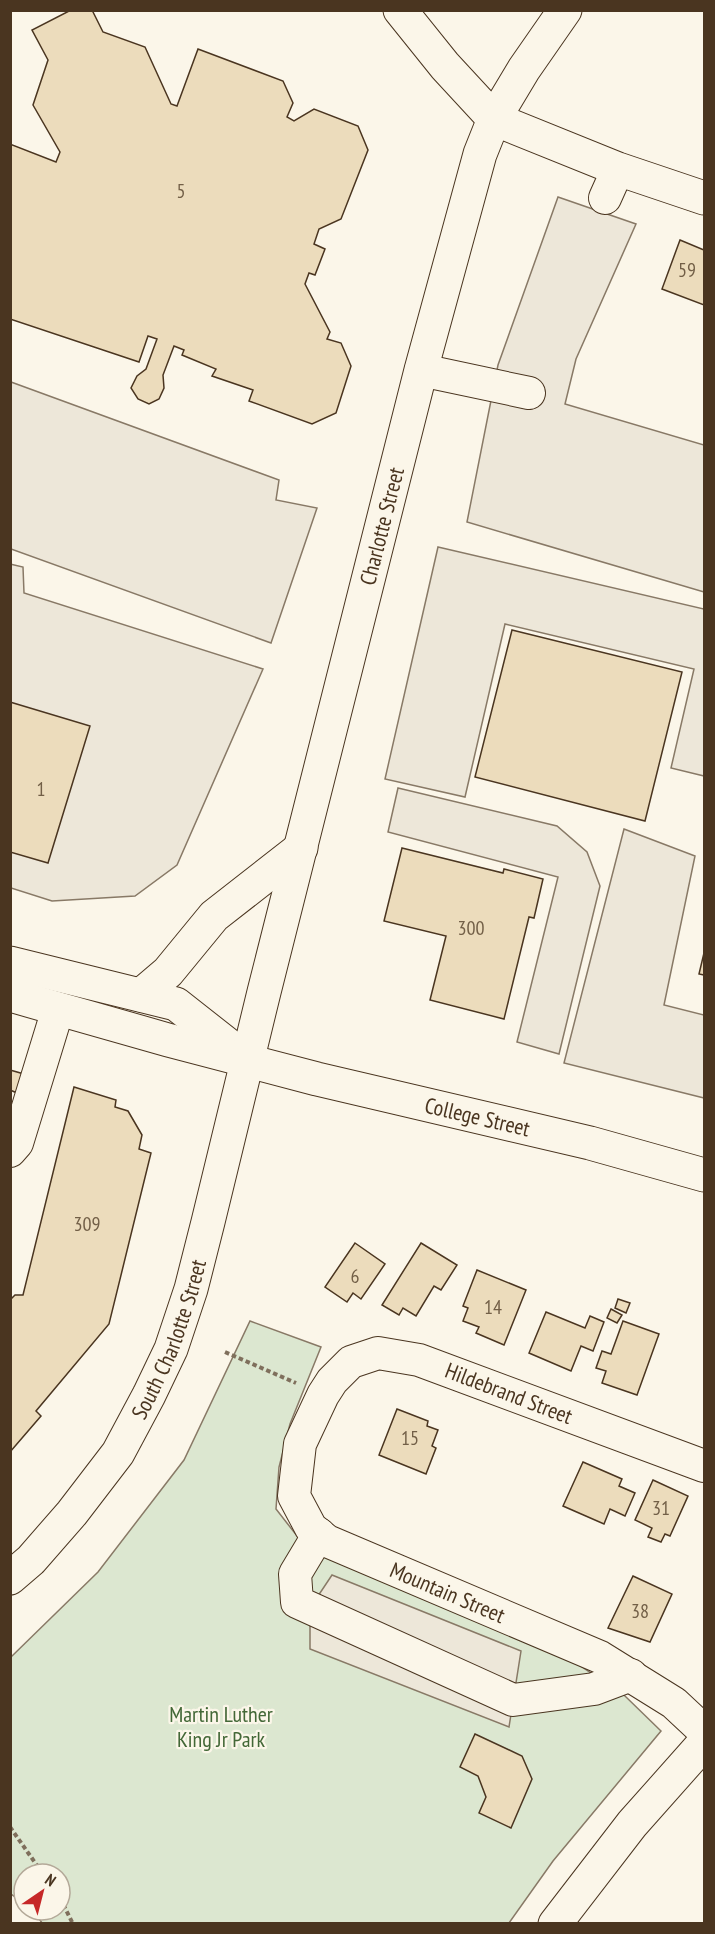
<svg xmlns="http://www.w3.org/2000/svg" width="715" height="1934" font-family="'PT Sans Narrow',sans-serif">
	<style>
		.green { fill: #dce7d0; stroke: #887966; stroke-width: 1.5 }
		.parking { fill: #ede7d9; stroke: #887966; stroke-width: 1.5 }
		.building { fill: #ecdcbc; stroke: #4a3520; stroke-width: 1.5 }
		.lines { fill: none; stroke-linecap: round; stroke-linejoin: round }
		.minor-casing { stroke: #4a3520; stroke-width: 34 }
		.major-casing { stroke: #4a3520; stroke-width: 35 }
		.highway-casing { stroke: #4a3520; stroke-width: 35 }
		.path { stroke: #7f6f5c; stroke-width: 4; stroke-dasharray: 4.5 3; stroke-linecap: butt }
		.minor { stroke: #fbf6e9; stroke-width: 32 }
		.major { stroke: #fbf6e9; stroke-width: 33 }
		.highway { stroke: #fbf6e9; stroke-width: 33 }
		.labels { text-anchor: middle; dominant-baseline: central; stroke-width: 4.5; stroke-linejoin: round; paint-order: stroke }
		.number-label { font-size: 20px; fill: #725f47 }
		.street-label { font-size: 22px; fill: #4a3520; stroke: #fbf6e9 }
		.park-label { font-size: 22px; fill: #436837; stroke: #fbf6e9 }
	</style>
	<rect width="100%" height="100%" fill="#fbf6e9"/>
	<path class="green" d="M250 1321 321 1347 290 1424 279 1467 276 1509 308 1550 576 1663 625 1696 661 1731 553 1861 509 1923H42L33 1910H60V1874H24V1903L11 1894V1657L98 1572 184 1460Z"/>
	<g class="parking">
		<path d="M558 197 636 224 576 359 565 404 704 445V592L467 522 498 365Z"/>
		<path d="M11 382 279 480 276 500 317 508 271 643 11 549Z"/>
		<path d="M438 547 704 609V776L671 768 694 669 505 624 465 797 385 779Z"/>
		<path d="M10 564 23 567 24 593 263 669 177 865 135 896 52 901 11 888Z"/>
		<path d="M398 788 557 826 587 852 600 886 559 1054 517 1042 558 877 388 832Z"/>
		<path d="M624 829 695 856 664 1005 704 1015V1098L564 1063Z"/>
		<path d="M332 1575 521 1651 509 1727 310 1649V1608Z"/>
	</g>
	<g class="building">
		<path d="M71 10H92L103 32 145 47 171 104 177 106 198 49 283 81 293 103 287 117 294 121 314 109 358 126 368 150 341 219 319 229 314 244 325 249 315 275 309 273 305 284 330 332 327 339 341 343 351 366 336 413 312 424 249 401 253 390 212 376 216 369 182 355 184 350 174 346 163 375 164 388 159 399 149 404 138 399 131 388 137 376 146 369 157 339 148 336 139 362 10 319V144L56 162 60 152 33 105 48 60 32 30Z"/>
		<path d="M680 240 704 250V305L662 289Z"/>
		<path d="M512 630 682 672 645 821 475 777Z"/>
		<path d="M10 702 90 726 48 863 10 852Z"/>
		<path d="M402 848 503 873 504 869 543 879 534 918 529 917 504 1019 430 1000 446 936 384 921Z"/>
		<path d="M704 953V975L699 974Z"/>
		<path d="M10 1070 31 1076 17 1093 10 1090Z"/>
		<path d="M74 1087 116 1100 115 1107 128 1111 142 1135 139 1149 151 1153 109 1324 36 1411 41 1416 10 1452V1300L15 1295H23Z"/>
		<path d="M355 1243 385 1264 361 1299 353 1293 347 1302 325 1287Z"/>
		<path d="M421 1243 457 1265 441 1290 434 1286 416 1316 403 1308 399 1315 382 1305Z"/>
		<path d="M477 1270 526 1290 504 1345 476 1333 479 1327 463 1321 468 1308 463 1306Z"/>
		<path d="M618 1299 630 1303 626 1313 615 1308Z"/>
		<path d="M611 1309 622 1315 617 1323 607 1318Z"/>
		<path d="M546 1312 585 1328 590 1316 604 1322 593 1351 581 1346 571 1371 529 1353Z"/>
		<path d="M623 1321 659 1334 637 1395 602 1383 606 1371 596 1368 602 1351 611 1354Z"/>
		<path d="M397 1409 428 1421 427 1426 438 1430 432 1446 436 1448 426 1474 379 1455Z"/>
		<path d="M583 1462 622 1479 619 1486 635 1493 625 1516 610 1509 604 1524 563 1506Z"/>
		<path d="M653 1480 688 1496 670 1536 665 1534 661 1542 648 1537 652 1528 635 1520Z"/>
		<path d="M633 1576 672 1594 650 1642 608 1628Z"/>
		<path d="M475 1734 522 1756 532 1779 511 1828 479 1813 486 1797 478 1776 460 1767Z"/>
	</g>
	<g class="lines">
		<defs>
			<g id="minor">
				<path d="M605 198 618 169"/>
				<path d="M421 370 529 393"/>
				<path d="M10 1151 17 1143 58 1009"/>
				<path id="s1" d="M704 1466 419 1360 378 1353 351 1362 332 1381 323 1395 300 1444 294 1496 311 1528 327 1541 600 1657 674 1703 704 1731"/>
				<path d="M319 1534 295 1574 297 1602 513 1700 594 1689 631 1675"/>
			</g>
			<g id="major">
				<path d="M10 963 176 1004 237 1052"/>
				<path id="s2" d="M10 995 168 1040 317 1079 590 1143 704 1175"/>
				<path d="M141 995 168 972 214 916 301 848"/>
				<path id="s3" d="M10 1578 31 1560 72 1513 118 1453 149 1395 171 1349 191 1289 208 1222 264 992 421 370 480 154 494 119 524 69 565 10"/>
				<path d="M555 1924 632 1824 704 1743"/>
			</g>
			<path id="highway" d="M400 10 445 66 494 119 618 169 704 198"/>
		</defs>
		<use href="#minor" class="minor-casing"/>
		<use href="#major" class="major-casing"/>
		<use href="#highway" class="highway-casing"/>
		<g class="path">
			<path d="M225 1352 296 1383"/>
			<path d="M10 1827 43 1874"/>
			<path d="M60 1898 73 1924"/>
		</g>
		<use href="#minor" class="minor"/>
		<use href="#major" class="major"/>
		<use href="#highway" class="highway"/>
	</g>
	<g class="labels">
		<g class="number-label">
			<text x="181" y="191">5</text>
			<text x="687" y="270">59</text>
			<text x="41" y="789">1</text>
			<text x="471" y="928">300</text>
			<text x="87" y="1224">309</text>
			<text x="355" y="1276">6</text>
			<text x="493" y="1307">14</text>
			<text x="410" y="1438">15</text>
			<text x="661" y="1508">31</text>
			<text x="640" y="1611">38</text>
		</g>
		<g class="street-label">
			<text stroke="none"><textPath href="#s3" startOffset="1132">Charlotte Street</textPath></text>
			<text stroke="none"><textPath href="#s2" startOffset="483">College Street</textPath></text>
			<text stroke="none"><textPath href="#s3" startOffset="291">South Charlotte Street</textPath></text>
			<text transform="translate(509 1393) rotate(21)">Hildebrand Street</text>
			<text stroke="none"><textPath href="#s1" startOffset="712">Mountain Street</textPath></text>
		</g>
		<g class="park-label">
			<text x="221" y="1714">Martin Luther<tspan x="221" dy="25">King Jr Park</tspan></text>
		</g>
	</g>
	<rect width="715" height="1934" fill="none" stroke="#4a3520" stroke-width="24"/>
	<g transform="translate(42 1892) rotate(35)"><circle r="28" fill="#fbf6e9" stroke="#b4a999" stroke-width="1.5"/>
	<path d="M0-4.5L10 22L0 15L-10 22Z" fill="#c62828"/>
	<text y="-9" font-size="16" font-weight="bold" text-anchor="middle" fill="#4a3520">N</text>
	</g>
</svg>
